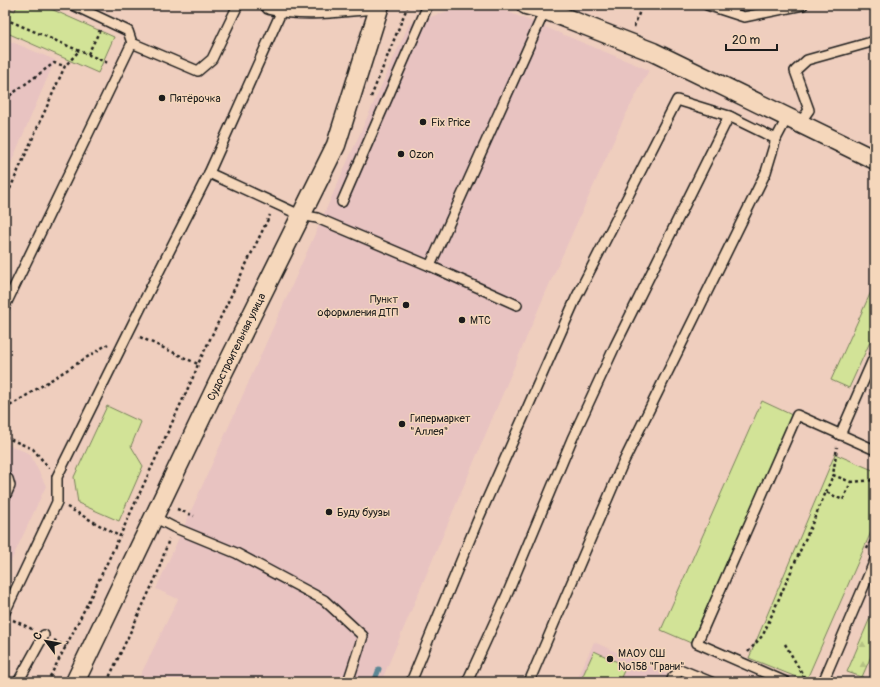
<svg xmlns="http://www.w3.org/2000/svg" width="880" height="687" font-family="Pangolin,sans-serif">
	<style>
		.built { fill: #e8c3c1 }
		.forest { fill: url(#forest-firs); stroke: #77805a }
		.green { fill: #d2e397; stroke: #77805a }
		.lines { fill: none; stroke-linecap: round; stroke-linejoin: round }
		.stream { stroke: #5b8795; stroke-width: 5 }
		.lane-casing { stroke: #1c1c1c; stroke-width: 12 }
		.street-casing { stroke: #1c1c1c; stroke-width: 21 }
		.path { stroke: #1c1c1c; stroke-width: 2.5; stroke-dasharray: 3 3; stroke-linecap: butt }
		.lane { stroke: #f5d7bb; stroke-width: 9 }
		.street { stroke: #f5d7bb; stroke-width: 18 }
		.poi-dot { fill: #1c1c1c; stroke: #f5d7bb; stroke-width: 1.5 }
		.labels { text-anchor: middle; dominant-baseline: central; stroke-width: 3; stroke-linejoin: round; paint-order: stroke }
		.poi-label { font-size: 11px; fill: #1c1c1c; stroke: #f5d7bb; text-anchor: start }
		.street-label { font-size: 11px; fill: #1c1c1c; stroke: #f5d7bb }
	</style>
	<defs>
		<pattern id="forest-firs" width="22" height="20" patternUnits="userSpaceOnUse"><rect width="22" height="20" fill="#d2e397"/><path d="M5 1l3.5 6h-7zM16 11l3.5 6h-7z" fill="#b4c282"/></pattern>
	</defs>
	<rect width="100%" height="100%" fill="#efcebe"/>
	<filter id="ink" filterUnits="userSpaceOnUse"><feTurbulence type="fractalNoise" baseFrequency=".025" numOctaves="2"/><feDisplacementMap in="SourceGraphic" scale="8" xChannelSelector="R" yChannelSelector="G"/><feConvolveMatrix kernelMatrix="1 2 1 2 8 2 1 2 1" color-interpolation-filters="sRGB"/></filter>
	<g filter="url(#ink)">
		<g class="built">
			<path d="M448 11H506L649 70 623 120 541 303 381 682H363L341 675 339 682H137L178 599 156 589 409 24Z"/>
			<path d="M5 39 55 60 5 177Z"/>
			<path d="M5 443 30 454 46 486 5 574Z"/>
			<path d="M594 642 684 682H576Z"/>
		</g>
		<path class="forest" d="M875 606V647L862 677 847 672Z"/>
		<g class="green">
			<path d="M17 5H42L114 37 98 73 5 32V7L15 11Z"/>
			<path d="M875 283V331L849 388 831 380Z"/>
			<path d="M762 401 792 415 691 643 661 630Z"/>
			<path d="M107 406 141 422 131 446 143 466 119 521 78 503 74 477Z"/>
			<path d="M835 454 875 471V523L806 681 749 658Z"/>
			<path d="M594 651 626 666 619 682H580Z"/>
		</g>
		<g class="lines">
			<path class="stream" d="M374 682 379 669"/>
			<defs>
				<g id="lane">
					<path d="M73 5 128 31 132 43 198 71 212 59 238 5"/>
					<path d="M707 5 744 17 803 5"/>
					<path d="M799 124 809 110 795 71 807 60 875 41"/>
					<path d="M772 137 776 139 787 118"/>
					<path d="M209 173 300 215 317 218 430 266 545 10"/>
					<path d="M342 202 428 5"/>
					<path d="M430 266 517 305"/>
					<path d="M5 306 132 43"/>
					<path d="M840 435 875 355"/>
					<path d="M5 477 8 479 10 486 5 497"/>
					<path d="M154 517 173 527 236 553 324 600 363 636 348 682"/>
					<path d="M5 612 57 502V477L147 295 209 173 283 8"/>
					<path d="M18 682 44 635"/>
					<path d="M411 682 477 522 576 298 677 100 729 116 776 139 766 172 623 463 529 682"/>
					<path d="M467 682 506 597 572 439 615 346 729 116 733 118"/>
					<path d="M671 682 673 677 682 670 711 682"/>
					<path d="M786 682 697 643 797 415 875 450"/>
					<path d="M823 682 875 560"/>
				</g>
				<g id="street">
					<path d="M270 5C304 13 335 8 369 5"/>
					<path d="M526 5 545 10 653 52 875 160"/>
					<path id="s1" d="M75 682 217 385 336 145 380 5"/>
				</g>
			</defs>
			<use href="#lane" class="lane-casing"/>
			<use href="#street" class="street-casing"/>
			<g class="path">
				<path d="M5 19 108 63"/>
				<path d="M634 27 642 5"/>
				<path d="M88 54 100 30"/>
				<path d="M371 97 408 5"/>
				<path d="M5 99 54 63 65 66"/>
				<path d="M5 200 65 66 79 51"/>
				<path d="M140 337 198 364"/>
				<path d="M5 409 108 344"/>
				<path d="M5 437 33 449 49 468"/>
				<path d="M851 482 875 480"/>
				<path d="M826 492 833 475"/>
				<path d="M67 507 119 536"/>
				<path d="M177 509 194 516"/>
				<path d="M867 549 875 531"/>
				<path d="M13 620 34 630"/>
				<path d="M54 640 66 647"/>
				<path d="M785 644 807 682"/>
				<path d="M748 652 763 635 826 492 843 500 851 482 833 475 837 447"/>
				<path d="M47 682C101 582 147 476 195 373L198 364 270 215"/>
				<path d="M107 682 157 575 169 539"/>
			</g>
			<use href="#lane" class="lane"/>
			<use href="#street" class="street"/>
		</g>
	</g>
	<g class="poi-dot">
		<circle cx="162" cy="98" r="4"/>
		<circle cx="423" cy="122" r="4"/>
		<circle cx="401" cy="154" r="4"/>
		<circle cx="406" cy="305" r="4"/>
		<circle cx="462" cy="320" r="4"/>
		<circle cx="402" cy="424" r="4"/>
		<circle cx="329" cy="512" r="4"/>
		<circle cx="610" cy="659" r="4"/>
	</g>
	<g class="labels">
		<g class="poi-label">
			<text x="170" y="98">Пятёрочка</text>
			<text x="431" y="122">Fix Price</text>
			<text x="409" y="154">Ozon</text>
			<text x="398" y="299" text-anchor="end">Пункт<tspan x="398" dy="13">оформления ДТП</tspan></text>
			<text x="470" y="320">МТС</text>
			<text x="410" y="418">Гипермаркет<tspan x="410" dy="13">"Аллея"</tspan></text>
			<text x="337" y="512">Буду буузы</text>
			<text x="618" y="653">МАОУ СШ<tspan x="618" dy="13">№158 "Грани"</tspan></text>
		</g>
		<g class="street-label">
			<text stroke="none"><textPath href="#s1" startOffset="372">Судостроительная улица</textPath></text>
		</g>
	</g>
	<rect width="880" height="687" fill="none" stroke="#f5d7bb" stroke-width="20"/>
	<rect x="10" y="10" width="860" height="667" fill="none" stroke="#1c1c1c" stroke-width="1.5" filter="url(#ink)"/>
	<g transform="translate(46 641) rotate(302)" stroke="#f5d7bb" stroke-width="3" paint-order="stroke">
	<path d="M0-3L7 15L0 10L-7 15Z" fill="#1c1c1c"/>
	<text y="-6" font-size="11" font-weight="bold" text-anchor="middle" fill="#1c1c1c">С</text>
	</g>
	<path d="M726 44v6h51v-6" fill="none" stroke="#1c1c1c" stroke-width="2"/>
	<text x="732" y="44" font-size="12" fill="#1c1c1c" stroke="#f5d7bb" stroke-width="3" paint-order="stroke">20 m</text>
</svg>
